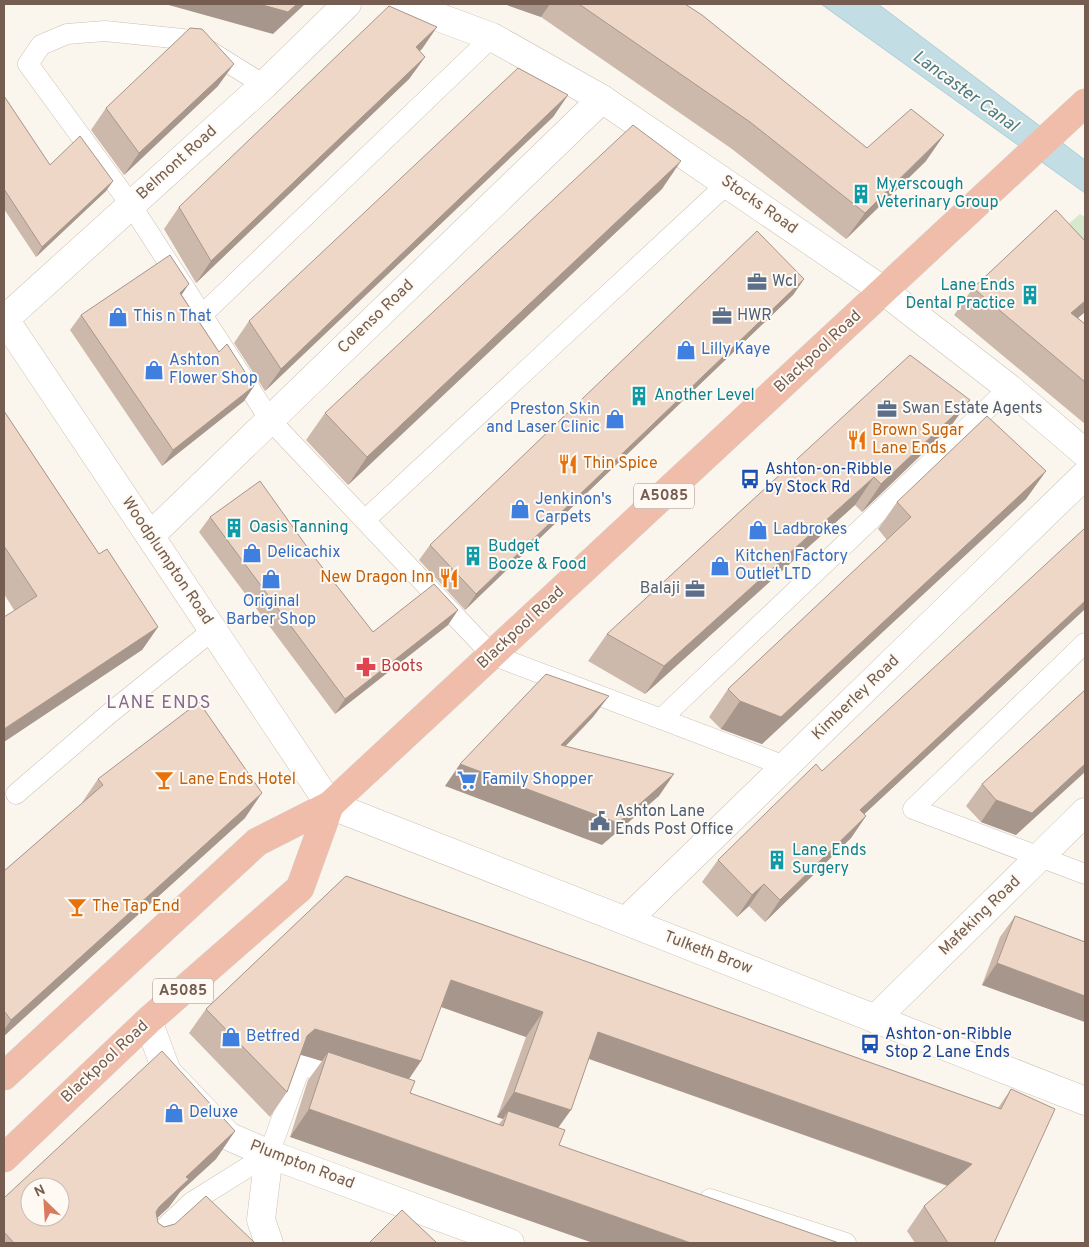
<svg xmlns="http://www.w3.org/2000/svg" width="1089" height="1247" font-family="Overpass,sans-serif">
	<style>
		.green { fill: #d7e8cc }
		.water { fill: #c2dee4; stroke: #a9cdd5 }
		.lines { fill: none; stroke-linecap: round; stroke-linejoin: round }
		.lane-casing { stroke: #cdbfb3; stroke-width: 21 }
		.street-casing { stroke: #cdbfb3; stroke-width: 29 }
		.secondary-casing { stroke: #cfbfb1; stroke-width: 29 }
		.highway-casing { stroke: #d8d2ce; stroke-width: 29 }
		.lane { stroke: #fff; stroke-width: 20 }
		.street { stroke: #fff; stroke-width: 28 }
		.secondary { stroke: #fff; stroke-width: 28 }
		.highway { stroke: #efbdaa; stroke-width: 28 }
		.wall { fill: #cdb9ab; fill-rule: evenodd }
		.shaded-wall { fill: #a7968b }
		.building { fill: #eed7c7; stroke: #a7968b; fill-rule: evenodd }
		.labels { text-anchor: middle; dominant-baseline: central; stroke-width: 4; stroke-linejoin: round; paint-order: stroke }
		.shield { fill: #fefaf3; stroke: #9e8d82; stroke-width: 1 }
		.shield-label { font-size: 15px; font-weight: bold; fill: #755e51 }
		.street-label { font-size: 16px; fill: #755e51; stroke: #fefaf3 }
		.culture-label { font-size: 16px; fill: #0d838f; stroke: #fefaf3; text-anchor: start }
		.service-label { font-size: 16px; fill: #4e5e75; stroke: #fefaf3; text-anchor: start }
		.shop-label { font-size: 16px; fill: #366cbe; stroke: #fefaf3; text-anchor: start }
		.food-label { font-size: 16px; fill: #c56008; stroke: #fefaf3; text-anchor: start }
		.transit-label { font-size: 16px; fill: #164399; stroke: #fefaf3; text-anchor: start }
		.health-label { font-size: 16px; fill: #be3a42; stroke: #fefaf3; text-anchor: start }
		.water-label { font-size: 18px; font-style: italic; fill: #4c7b86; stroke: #fefaf3 }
		.neighbourhood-label { font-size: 18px; letter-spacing: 1px; fill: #846990; stroke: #fefaf3 }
	</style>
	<rect width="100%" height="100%" fill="#fbf6ed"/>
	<path class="green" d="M1080 214 1085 217V269L1056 235Z"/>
	<path class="water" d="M821 4H878L1085 160V193Z"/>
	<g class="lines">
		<defs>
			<g id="lane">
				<path d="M264 85 192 40 105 31 67 34 41 45 28 64 131 205 270 420 492 655 785 766"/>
				<path d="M202 315 492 37"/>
				<path d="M365 520 728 183"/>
				<path d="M1085 643 913 809 1085 874"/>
				<path d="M661 719 1009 388"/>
				<path d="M16 794 110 713 213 630"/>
				<path d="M710 1199 846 1243"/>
				<path d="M148 1243 192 1202 269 1154 301 1065 340 1077"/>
			</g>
			<g id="street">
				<path d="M403 4 492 37 602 99 884 291 1009 388 1085 453"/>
				<path d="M5 319 264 85 347 4"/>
				<path d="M150 536 602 99"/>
				<path d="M626 921 1085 475"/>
				<path d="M875 1019 1085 812"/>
				<path d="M148 1021 167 1072 228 1136 269 1154 510 1243"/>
				<path d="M269 1243 261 1220 269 1154"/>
			</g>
			<path id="secondary" d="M4 318 330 805 1085 1101"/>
			<g id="highway">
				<path d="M4 1076 257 842 330 805 1085 103"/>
				<path d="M4 1158 148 1021 300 888 330 805"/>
			</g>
		</defs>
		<use href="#lane" class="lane-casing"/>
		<use href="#street" class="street-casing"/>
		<use href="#secondary" class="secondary-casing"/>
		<use href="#highway" class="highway-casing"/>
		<use href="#lane" class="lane"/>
		<use href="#street" class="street"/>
		<use href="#secondary" class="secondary"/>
		<use href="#highway" class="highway"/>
	</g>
	<g class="wall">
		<path d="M504 4H685L867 148 926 161 846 239 732 149 541 17Z"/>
		<path d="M437 27 419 51 425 57 409 79 196 283 164 229 179 207Z"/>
		<path d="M218 86 124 175 91 130 106 108Z"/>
		<path d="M568 95 553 117 265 391 234 343 249 321Z"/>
		<path d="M4 96 50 165 113 181 106 191 36 257 4 209Z"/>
		<path d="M662 189 348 485 306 440 325 413Z"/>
		<path d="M1085 241V312L1078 318 1085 324V424L954 315 973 288Z"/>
		<path d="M804 279 793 295 465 610 419 560 430 545Z"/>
		<path d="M182 295 219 352 254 386 244 401 162 466 70 330 81 315Z"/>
		<path d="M970 400 950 427 862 512 855 505 645 694 588 661 607 634Z"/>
		<path d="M4 411 99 554 158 627 142 650 14 610 4 594Z"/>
		<path d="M1046 471 1026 499 762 744 721 729 709 717 728 689 887 540 878 529 897 502Z"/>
		<path d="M210 517 373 632 458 610 448 625 335 714 199 532Z"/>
		<path d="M1085 609 864 814 866 816 851 838 765 922 749 906 737 917 702 882 718 860 822 771Z"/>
		<path d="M1085 690 1016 835 981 822 966 806 982 784Z"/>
		<path d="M98 779 245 818 4 1036V871L81 804Z"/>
		<path d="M346 876 998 1108 1011 1089 994 1243H915L907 1231 924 1206 947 1186 589 1059 558 1128 290 1137 308 1080 322 1061 301 1054 287 1092 270 1117 189 1033 206 1009ZM441 1007 526 1037 497 1117 503 1119 499 1124 410 1093 409 1079 421 1061Z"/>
		<path d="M1015 916 1085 942V1022L982 985 1000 937Z"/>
		<path d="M235 1131 216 1159 180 1192 169 1207 157 1218 158 1223 164 1227 255 1243H4V1198Z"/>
	</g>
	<g class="shaded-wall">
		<path d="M165 4H305L273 34Z"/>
		<path d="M504 4H550L541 17Z"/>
		<path d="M437 27 422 49 400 69 416 47Z"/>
		<path d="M425 57 409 79 196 283 211 261Z"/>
		<path d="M234 64 218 86 124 175 139 153Z"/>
		<path d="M568 95 553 117 265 391 281 369Z"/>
		<path d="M944 135 926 161 846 239 865 213Z"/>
		<path d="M681 161 662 189 348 485 367 457Z"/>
		<path d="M113 181 106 191 36 257 42 247Z"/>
		<path d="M804 279 793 295 465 610 476 594Z"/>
		<path d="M189 284 178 300 180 293Z"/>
		<path d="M1085 301V312L1053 339 1071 313Z"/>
		<path d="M254 386 244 401 162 466 173 450Z"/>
		<path d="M970 400 950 427 862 512 881 484Z"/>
		<path d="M1046 471 1026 499 762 744 721 729 740 701Z"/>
		<path d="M874 477 855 505 645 694 664 666Z"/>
		<path d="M1085 601V609L845 832 860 810Z"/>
		<path d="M458 610 448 625 335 714 345 699Z"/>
		<path d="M158 627 142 650 4 742V729Z"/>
		<path d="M609 696 593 717 546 767 561 745Z"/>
		<path d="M460 764 674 774 659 796 602 845 445 786Z"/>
		<path d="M1085 764V772L1016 835 981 822 996 800Z"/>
		<path d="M262 793 245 818 4 1036V1030L11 1020Z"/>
		<path d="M866 816 851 838 765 922 780 900Z"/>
		<path d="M764 884 749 906 737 917 752 895Z"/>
		<path d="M997 963 1085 996V1022L982 985Z"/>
		<path d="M451 980 543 1012 526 1037 433 1004Z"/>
		<path d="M315 1029 421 1061 404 1086 328 1052 322 1061 298 1054 307 1036Z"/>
		<path d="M598 1032 972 1164 955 1188 581 1056Z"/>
		<path d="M514 1092 571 1110 553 1135 508 1111 503 1119 497 1117Z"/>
		<path d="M309 1109 691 1243H593L290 1137Z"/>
		<path d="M235 1131 216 1159 180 1192 169 1207 140 1234 159 1207 186 1177Z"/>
	</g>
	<g class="building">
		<path d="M259 4H297L288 12Z"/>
		<path d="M579 4H685L702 15 867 148 911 109 944 135 865 213 750 122Z"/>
		<path d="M389 6 437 27 416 47 425 57 211 261 179 207Z"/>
		<path d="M190 28 202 29 234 64 139 153 106 108Z"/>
		<path d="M518 68 568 95 281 369 249 321Z"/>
		<path d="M4 96 50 165 80 136 113 181 42 247 4 189Z"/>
		<path d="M633 125 681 161 367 457 325 413Z"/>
		<path d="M1056 210 1085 241V301L1071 313 1085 324V382L973 288Z"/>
		<path d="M757 231 804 279 476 594 430 545Z"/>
		<path d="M170 255 189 284 180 293 219 352 227 344 254 386 173 450 81 315Z"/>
		<path d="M910 355 970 400 881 484 874 477 664 666 607 634Z"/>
		<path d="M4 411 99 554 107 549 158 627 4 729V617L37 596 4 546Z"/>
		<path d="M987 416 1046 471 781 717 740 701 728 689 911 517 897 502Z"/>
		<path d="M260 481 315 558 373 632 434 584 458 610 345 699 210 517Z"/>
		<path d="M1085 528V601L860 810 866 816 780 900 764 884 752 895 718 860 816 764 822 771Z"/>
		<path d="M546 674 609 696 561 745 674 774 618 823 460 764Z"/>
		<path d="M1085 690V764L1032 813 996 800 982 784Z"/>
		<path d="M199 702 262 793 11 1020 4 1011V871L103 785 98 779Z"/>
		<path d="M346 876 1001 1109 1011 1089 1055 1109 994 1243H948L924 1206 972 1164 598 1032 571 1110 514 1092 543 1012 451 980 421 1061 315 1029 307 1036 287 1092 206 1009Z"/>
		<path d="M1015 916 1085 942V996L997 963Z"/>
		<path d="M162 1051 235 1131 186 1177 189 1179 159 1207 156 1212 158 1223 164 1227 175 1224 206 1196 255 1243H14L4 1232V1198ZM30 1187H60V1217H30Z"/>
		<path d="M328 1052 415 1081 410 1093 503 1126 508 1111 565 1130 559 1145 839 1243H691L309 1109Z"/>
		<path d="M402 1210 437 1243H369Z"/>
	</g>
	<defs>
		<symbol id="building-bare" viewBox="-9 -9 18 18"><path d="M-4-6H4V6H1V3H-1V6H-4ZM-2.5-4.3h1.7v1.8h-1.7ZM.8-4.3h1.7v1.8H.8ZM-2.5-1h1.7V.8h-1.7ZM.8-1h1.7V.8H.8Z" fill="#0f9aa8" stroke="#fefaf3" stroke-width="2.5" paint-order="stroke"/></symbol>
		<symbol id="office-bare" viewBox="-9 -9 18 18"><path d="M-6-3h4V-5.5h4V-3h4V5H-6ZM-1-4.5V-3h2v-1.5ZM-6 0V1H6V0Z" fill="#5c6f8a" stroke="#fefaf3" stroke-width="2.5" paint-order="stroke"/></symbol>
		<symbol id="shop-bare" viewBox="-9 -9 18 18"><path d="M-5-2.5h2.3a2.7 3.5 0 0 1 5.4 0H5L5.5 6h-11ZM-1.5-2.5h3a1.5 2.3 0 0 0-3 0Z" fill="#3f7fe0" stroke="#fefaf3" stroke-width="2.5" paint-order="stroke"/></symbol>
		<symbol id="restaurant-bare" viewBox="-9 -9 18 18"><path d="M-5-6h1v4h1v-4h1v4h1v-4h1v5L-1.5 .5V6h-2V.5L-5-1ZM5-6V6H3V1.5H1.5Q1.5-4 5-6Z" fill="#e8710a" stroke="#fefaf3" stroke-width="2.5" paint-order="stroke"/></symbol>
		<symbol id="bus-bare" viewBox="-9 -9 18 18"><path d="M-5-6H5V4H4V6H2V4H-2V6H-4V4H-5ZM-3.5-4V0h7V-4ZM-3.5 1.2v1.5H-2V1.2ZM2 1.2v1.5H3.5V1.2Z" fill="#1a4fb4" stroke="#fefaf3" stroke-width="2.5" paint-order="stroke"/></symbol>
		<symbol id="pharmacy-bare" viewBox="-9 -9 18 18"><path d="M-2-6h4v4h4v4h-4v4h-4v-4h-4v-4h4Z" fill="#e0444e" stroke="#fefaf3" stroke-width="2.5" paint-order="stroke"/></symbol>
		<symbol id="bar-bare" viewBox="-9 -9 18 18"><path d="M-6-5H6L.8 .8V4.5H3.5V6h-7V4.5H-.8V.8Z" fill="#e8710a" stroke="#fefaf3" stroke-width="2.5" paint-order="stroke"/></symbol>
		<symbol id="supermarket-bare" viewBox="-9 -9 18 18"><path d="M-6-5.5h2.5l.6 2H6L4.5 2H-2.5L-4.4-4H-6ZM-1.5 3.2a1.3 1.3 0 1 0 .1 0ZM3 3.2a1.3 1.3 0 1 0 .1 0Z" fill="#3f7fe0" stroke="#fefaf3" stroke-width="2.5" paint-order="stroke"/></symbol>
		<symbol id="civic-bare" viewBox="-9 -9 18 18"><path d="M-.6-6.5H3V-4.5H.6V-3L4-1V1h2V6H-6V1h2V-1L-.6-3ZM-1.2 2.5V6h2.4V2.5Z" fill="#5c6f8a" stroke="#fefaf3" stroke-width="2.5" paint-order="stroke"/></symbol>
	</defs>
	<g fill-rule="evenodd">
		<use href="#building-bare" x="847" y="180" width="28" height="28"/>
		<use href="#office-bare" x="743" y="268" width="28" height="28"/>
		<use href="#building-bare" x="1016" y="281" width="28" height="28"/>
		<use href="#office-bare" x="708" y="302" width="28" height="28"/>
		<use href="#shop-bare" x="104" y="303" width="28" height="28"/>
		<use href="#shop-bare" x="672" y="336" width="28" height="28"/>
		<use href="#shop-bare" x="140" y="356" width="28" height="28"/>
		<use href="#building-bare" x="625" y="382" width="28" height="28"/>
		<use href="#office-bare" x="873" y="395" width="28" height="28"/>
		<use href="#shop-bare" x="601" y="405" width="28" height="28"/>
		<use href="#restaurant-bare" x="843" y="426" width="28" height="28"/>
		<use href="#restaurant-bare" x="554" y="450" width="28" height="28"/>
		<use href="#bus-bare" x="736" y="465" width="28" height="28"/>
		<use href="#shop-bare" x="506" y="495" width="28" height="28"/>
		<use href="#building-bare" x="220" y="514" width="28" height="28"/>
		<use href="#shop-bare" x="744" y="516" width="28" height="28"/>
		<use href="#shop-bare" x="238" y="539" width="28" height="28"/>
		<use href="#building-bare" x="459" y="542" width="28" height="28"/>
		<use href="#shop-bare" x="706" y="552" width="28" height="28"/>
		<use href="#restaurant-bare" x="435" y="564" width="28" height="28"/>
		<use href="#shop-bare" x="257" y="565" width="28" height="28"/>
		<use href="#office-bare" x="681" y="575" width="28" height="28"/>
		<use href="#pharmacy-bare" x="352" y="653" width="28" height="28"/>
		<use href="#bar-bare" x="150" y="766" width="28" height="28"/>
		<use href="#supermarket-bare" x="453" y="766" width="28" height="28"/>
		<use href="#civic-bare" x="586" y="807" width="28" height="28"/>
		<use href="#building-bare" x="763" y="846" width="28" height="28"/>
		<use href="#bar-bare" x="63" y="893" width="28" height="28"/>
		<use href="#shop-bare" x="217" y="1023" width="28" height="28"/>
		<use href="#bus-bare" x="856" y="1030" width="28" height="28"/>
		<use href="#shop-bare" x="160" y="1099" width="28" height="28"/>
	</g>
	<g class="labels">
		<g class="shield">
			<rect x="634" y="483.5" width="60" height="25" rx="4"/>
			<rect x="153" y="978.5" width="60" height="25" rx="4"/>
		</g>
		<g class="shield-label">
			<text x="664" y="496">A5085</text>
			<text x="183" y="991">A5085</text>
		</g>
		<g class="street-label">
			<text transform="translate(177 163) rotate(-42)">Belmont Road</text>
			<text transform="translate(759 205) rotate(35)">Stocks Road</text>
			<text transform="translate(376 317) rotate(-44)">Colenso Road</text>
			<text transform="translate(818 352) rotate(-43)">Blackpool Road</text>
			<text transform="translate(167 561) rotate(56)">Woodplumpton Road</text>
			<text transform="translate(521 628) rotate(-43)">Blackpool Road</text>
			<text transform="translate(856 698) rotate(-44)">Kimberley Road</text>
			<text transform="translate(980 916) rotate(-44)">Mafeking Road</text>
			<text transform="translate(708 953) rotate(21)">Tulketh Brow</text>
			<text transform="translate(105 1062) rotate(-43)">Blackpool Road</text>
			<text transform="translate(302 1165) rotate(21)">Plumpton Road</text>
		</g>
		<g class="culture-label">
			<text x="876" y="185">Myerscough<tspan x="876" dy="18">Veterinary Group</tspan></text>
			<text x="1015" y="286" text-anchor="end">Lane Ends<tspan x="1015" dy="18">Dental Practice</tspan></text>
			<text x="654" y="396">Another Level</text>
			<text x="249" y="528">Oasis Tanning</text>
			<text x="488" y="547">Budget<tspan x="488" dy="18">Booze &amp; Food</tspan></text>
			<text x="792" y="851">Lane Ends<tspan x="792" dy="18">Surgery</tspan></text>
		</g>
		<g class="service-label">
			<text x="772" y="282">Wcl</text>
			<text x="737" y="316">HWR</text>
			<text x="902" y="409">Swan Estate Agents</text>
			<text x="680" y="589" text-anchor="end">Balaji</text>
			<text x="615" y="812">Ashton Lane<tspan x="615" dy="18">Ends Post Office</tspan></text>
		</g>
		<g class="shop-label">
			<text x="133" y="317">This n That</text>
			<text x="701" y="350">Lilly Kaye</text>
			<text x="169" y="361">Ashton<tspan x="169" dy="18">Flower Shop</tspan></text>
			<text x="600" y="410" text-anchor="end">Preston Skin<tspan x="600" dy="18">and Laser Clinic</tspan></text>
			<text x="535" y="500">Jenkinon's<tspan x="535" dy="18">Carpets</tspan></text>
			<text x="773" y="530">Ladbrokes</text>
			<text x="267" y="553">Delicachix</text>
			<text x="735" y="557">Kitchen Factory<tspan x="735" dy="18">Outlet LTD</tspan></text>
			<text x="271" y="602" text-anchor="middle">Original<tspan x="271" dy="18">Barber Shop</tspan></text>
			<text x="482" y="780">Family Shopper</text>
			<text x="246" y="1037">Betfred</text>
			<text x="189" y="1113">Deluxe</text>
		</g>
		<g class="food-label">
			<text x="872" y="431">Brown Sugar<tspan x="872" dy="18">Lane Ends</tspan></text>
			<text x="583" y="464">Thin Spice</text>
			<text x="434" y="578" text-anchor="end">New Dragon Inn</text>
			<text x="179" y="780">Lane Ends Hotel</text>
			<text x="92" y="907">The Tap End</text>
		</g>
		<g class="transit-label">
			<text x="765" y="470">Ashton-on-Ribble<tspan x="765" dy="18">by Stock Rd</tspan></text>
			<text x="885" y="1035">Ashton-on-Ribble<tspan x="885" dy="18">Stop 2 Lane Ends</tspan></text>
		</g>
		<g class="health-label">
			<text x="381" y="667">Boots</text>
		</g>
		<g class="water-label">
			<text transform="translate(965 92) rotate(36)">Lancaster Canal</text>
		</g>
		<g class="neighbourhood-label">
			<text x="159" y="703">LANE ENDS</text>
		</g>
	</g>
	<rect width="1089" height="1247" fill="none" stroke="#755e51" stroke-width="10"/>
	<g transform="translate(45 1202) rotate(335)"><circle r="24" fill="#fefaf3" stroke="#c7bcb2"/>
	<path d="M0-4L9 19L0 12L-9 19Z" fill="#d97c5e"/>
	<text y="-8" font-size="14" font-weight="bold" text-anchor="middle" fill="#755e51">N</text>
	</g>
</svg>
